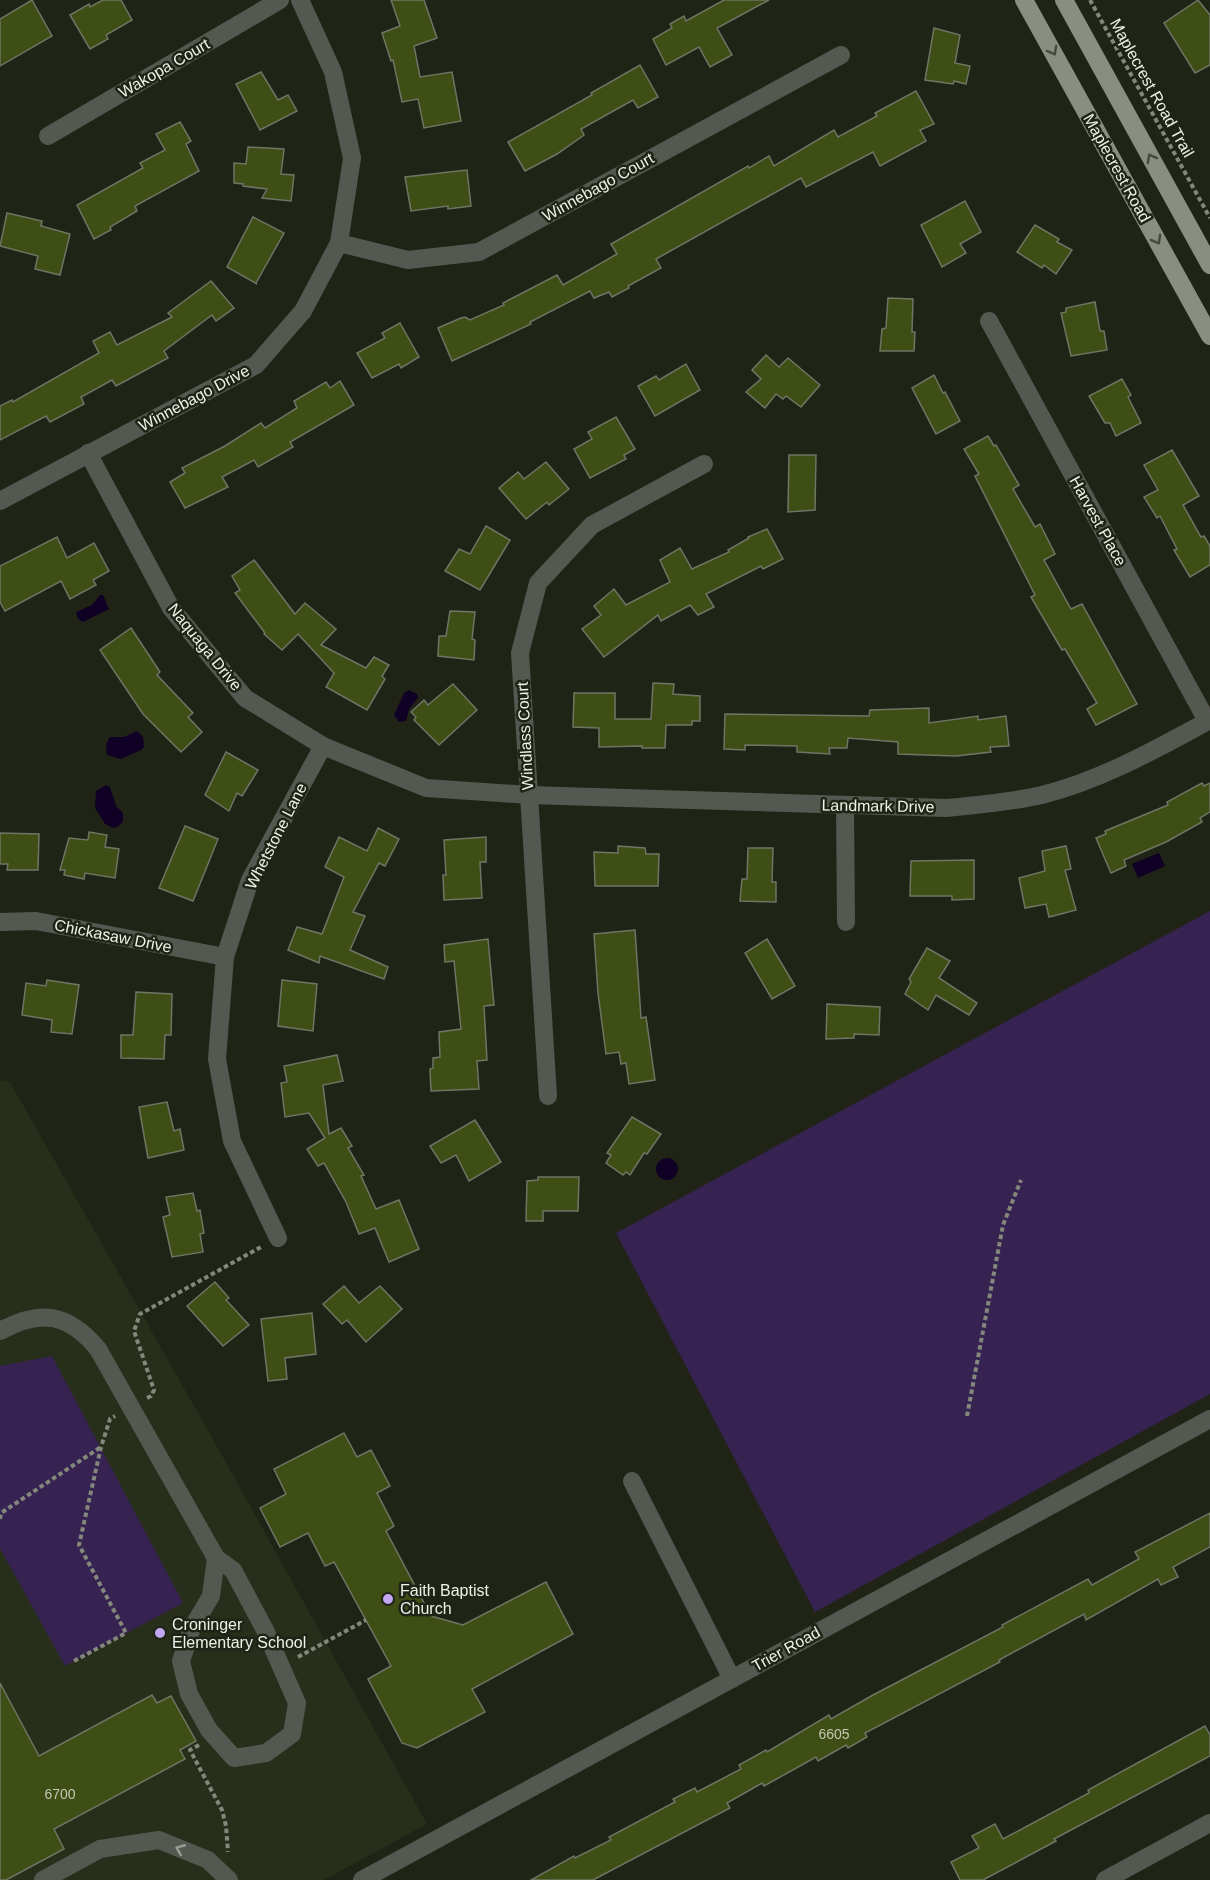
<svg xmlns="http://www.w3.org/2000/svg" width="1210" height="1880" font-family="Helvetica,sans-serif">
	<style>
		.built { fill: #272e1a }
		.green { fill: #372351 }
		.water { fill: #100025 }
		.building { fill: #3e4e15; stroke: #6f7565; stroke-width: 1.5 }
		.lines { fill: none; stroke-linecap: round; stroke-linejoin: round }
		.path { stroke: #84887c; stroke-width: 4; stroke-dasharray: 4.5 3; stroke-linecap: butt }
		.minor { stroke: #555851; stroke-width: 18 }
		.major { stroke: #898e80; stroke-width: 18 }
		.oneway { stroke: #44493b }
		.oneway2 { stroke: #9a9d95 }
		.poi-dot { fill: #c3a7f2; stroke: #1f2416; stroke-width: 2 }
		.labels { text-anchor: middle; dominant-baseline: central; stroke-width: 5; stroke-linejoin: round; paint-order: stroke }
		.number-label { font-size: 14px; fill: #c2c8b3 }
		.street-label { font-size: 16px; fill: #eef1e8; stroke: #1f2416 }
		.poi-label { font-size: 16px; fill: #eef1e8; stroke: #1f2416; text-anchor: start }
	</style>
	<rect width="100%" height="100%" fill="#1f2416"/>
	<path class="built" d="M0 1080 10 1082 214 1441 427 1824 324 1880H0Z"/>
	<g class="green">
		<path d="M1210 911V1394L815 1612 616 1233Z"/>
		<path d="M52 1356 183 1603 65 1666 0 1548V1366Z"/>
	</g>
	<g class="water">
		<path d="M100 595H103L109 609 83 622 78 619 76 612 92 605Z"/>
		<path d="M409 690 417 694 418 698 409 709 406 721 399 722 394 715 404 693Z"/>
		<path d="M137 731 143 737 144 747 141 750 121 759 107 755 106 744 110 737H124Z"/>
		<path d="M106 785 110 787 116 806 123 813V822L117 827 113 828 105 824 95 808 96 791Z"/>
		<path d="M1159 853 1165 866 1138 878 1132 864Z"/>
		<circle cx="667" cy="1169" r="11"/>
	</g>
	<g class="building">
		<path d="M32 0 52 36 0 66V19Z"/>
		<path d="M103 0H121L132 20 106 35 108 39 90 49 70 15 89 4 90 7Z"/>
		<path d="M391 0H424L437 38 414 46 420 77 452 72 461 121 424 128 418 99 402 102 393 60 391 61 382 33 400 26Z"/>
		<path d="M724 0H769L717 28 732 55 710 67 699 47 666 65 653 39 672 28 670 24 684 16 686 21Z"/>
		<path d="M1198 0 1210 15V65L1195 73 1164 23Z"/>
		<path d="M934 28 960 35 955 63 970 66 966 84 954 81 953 84 925 80Z"/>
		<path d="M640 65 658 97 638 108 633 100 581 129 584 135 557 154 525 171 508 142 592 95 591 93Z"/>
		<path d="M261 72 278 100 288 95 297 111 260 130 236 84Z"/>
		<path d="M916 91 934 124 920 130 926 141 880 166 873 152 806 187 801 178 656 259 661 268 628 286 629 288 612 297 609 292 594 298 590 291 530 322 531 324 452 361 438 328 461 318 465 317 470 320 504 305 503 303 557 275 563 285 617 254 611 244 748 166 749 168 769 156 774 166 834 130 838 137 877 116 875 113Z"/>
		<path d="M180 122 191 141 186 144 199 171 135 206 137 211 110 227 111 230 94 239 77 205 143 168 140 163 165 150 156 134Z"/>
		<path d="M248 147 284 149 281 174 294 175 291 201 262 198 267 189 243 186V184L234 183V163L246 164Z"/>
		<path d="M467 170 471 206 448 209V206L411 211 405 177Z"/>
		<path d="M965 201 981 232 960 244 966 253 942 267 921 225Z"/>
		<path d="M7 213 42 221 41 226 70 234 60 275 35 269 38 256 0 246Z"/>
		<path d="M253 217 284 233 256 283 257 284 227 267Z"/>
		<path d="M1035 225 1059 239 1057 242 1072 250 1056 274 1044 265 1042 268 1017 252Z"/>
		<path d="M211 281 234 308 216 321 212 315 164 351 168 358 116 386 112 380 81 397 84 404 50 422 46 416 0 440V406L12 400 13 402 99 353 93 341 110 332 117 345 172 317 168 313Z"/>
		<path d="M888 298 913 299 912 332H915L914 351H880L882 329 886 328Z"/>
		<path d="M1095 302 1100 331H1104L1107 350 1071 356 1061 313 1066 312V308Z"/>
		<path d="M400 323 419 357 401 368 399 364 372 378 357 353 385 338 382 333Z"/>
		<path d="M766 355 779 367 788 358 820 385 801 407 786 396 783 399 776 394 765 408 746 392 761 379 752 370Z"/>
		<path d="M686 364 700 390 655 416 638 386 656 376 659 380Z"/>
		<path d="M934 375 943 393 945 392 960 421 936 434 912 388Z"/>
		<path d="M1122 379 1131 395 1128 397 1141 423 1116 436 1110 423H1105L1089 396Z"/>
		<path d="M340 381 354 405 290 442 293 447 258 467 254 460 222 477 228 487 185 508 170 482 185 473 182 468 225 446 261 423 265 428 297 408 294 401 326 382 330 388Z"/>
		<path d="M616 417 635 449 624 455 626 459 590 478 574 449 592 439 588 432Z"/>
		<path d="M988 436 994 446 996 445 1019 485 1013 489 1035 527 1040 524 1055 554 1044 560 1071 609 1082 604 1137 704 1096 725 1087 709 1097 703 1065 649 1062 650 1031 597 1035 595 975 476 979 474 964 449Z"/>
		<path d="M1172 450 1199 496 1183 505 1201 537 1204 536 1210 546V565L1190 577 1174 550 1177 549 1160 516 1157 518 1144 497 1158 490 1144 465Z"/>
		<path d="M789 455H816L815 510 788 512Z"/>
		<path d="M546 462 569 489 549 505 547 502 526 519 499 488 518 472 524 479Z"/>
		<path d="M486 526 510 540 480 590 445 571 459 549 470 554Z"/>
		<path d="M767 529 783 559 763 569 761 566 706 594 714 607 698 615 690 605 661 621 658 615 604 657 582 629 601 615 594 606 614 589 626 605 670 582 660 560 680 548 692 569 729 552 728 550 749 538 748 537Z"/>
		<path d="M57 537 67 558 94 543 109 571 93 580 96 585 70 599 61 581 5 611 0 602V566Z"/>
		<path d="M254 560 295 614 305 603 336 629 321 645 366 668 374 657 389 665 382 676 385 679 367 710 326 687 334 673 298 634 282 650 264 634 265 633 235 593 240 590 232 576Z"/>
		<path d="M450 611 475 612 472 639 475 640 474 660 438 656 439 636H446Z"/>
		<path d="M131 628 160 672 157 675 193 713 188 717 202 732 181 752 143 714 100 650Z"/>
		<path d="M653 683 674 684 673 694 700 696V721H692V725H666L665 748H642V746L599 747V728L573 727 574 693H615V719H651Z"/>
		<path d="M453 684 477 710 439 745 414 720 416 717 411 712 424 700 428 705Z"/>
		<path d="M929 708V723L978 716V720L1006 716 1009 746 990 747 991 752 956 756 898 754V742L848 738 847 748H829L830 754 797 752V746L745 745V750L724 749 725 714 869 716 870 710Z"/>
		<path d="M226 752 258 770 242 796 237 793 229 811 205 795Z"/>
		<path d="M1202 783 1204 786 1210 783V812L1200 818 1202 822 1166 842 1124 860 1126 866 1111 873 1096 838 1106 834 1105 831 1168 805 1167 802Z"/>
		<path d="M185 826 218 839 193 901 159 888Z"/>
		<path d="M378 828 399 839 385 866 379 863 353 912 365 916 350 950 388 967 384 979 320 956 319 963 288 950 297 927 322 934 344 877 325 867 339 837 367 851Z"/>
		<path d="M89 832 107 835 105 847 119 849 115 878 85 873 84 879 64 875 65 870H60L69 838 88 840Z"/>
		<path d="M0 833 39 834 38 870H7L8 864H0Z"/>
		<path d="M486 837V862H480L482 898 444 900 443 875H446L444 840Z"/>
		<path d="M618 846 645 848 646 854H659L658 886H595L594 852 618 853Z"/>
		<path d="M1066 846 1071 869 1065 870 1076 910 1049 917 1046 904 1025 908 1019 878 1045 871 1042 851Z"/>
		<path d="M748 848H773L772 882H776V902L740 901 742 879H747Z"/>
		<path d="M974 860V899L952 900V896H910L911 861Z"/>
		<path d="M635 930 641 1018 646 1017 655 1080 629 1084 626 1063 621 1064 619 1052 606 1054 598 993 594 934Z"/>
		<path d="M488 939 494 1005 484 1006 487 1060 477 1061 479 1089 431 1091 430 1069 433 1068V1058L440 1057 439 1032 461 1029 454 961 445 962 444 945Z"/>
		<path d="M767 939 795 986 772 999 745 953Z"/>
		<path d="M927 948 950 961 939 978 977 1003 969 1015 936 995 928 1010 905 994 911 982 909 979Z"/>
		<path d="M47 980 79 985 72 1034 51 1032 52 1020 22 1015 26 983 46 986Z"/>
		<path d="M282 980 317 984 313 1031 278 1026Z"/>
		<path d="M136 992 172 994 171 1035H165L164 1059 121 1058V1035H133Z"/>
		<path d="M827 1004 880 1007 879 1035 854 1034V1038L826 1039Z"/>
		<path d="M337 1055 343 1081 323 1085 329 1134 341 1128 352 1146 348 1148 364 1175 361 1176 376 1209 399 1200 419 1249 389 1262 375 1228 359 1234 346 1202 324 1163 318 1166 307 1149 325 1138 309 1113 285 1117 281 1083 287 1082 284 1066Z"/>
		<path d="M167 1102 174 1131 180 1129 184 1150 148 1158 139 1107Z"/>
		<path d="M632 1117 661 1134 647 1154 644 1153 630 1175 626 1172 623 1175 606 1163 611 1155 607 1153Z"/>
		<path d="M475 1120 501 1162 469 1181 456 1155 441 1163 430 1146Z"/>
		<path d="M538 1177H579L578 1211H543V1221H526L527 1181 538 1180Z"/>
		<path d="M193 1193 197 1211 200 1210 204 1233 200 1234 203 1252 172 1257 163 1217 170 1215 166 1197Z"/>
		<path d="M215 1282 229 1298 226 1300 249 1325 223 1346 187 1306Z"/>
		<path d="M344 1286 359 1303 380 1286 402 1309 366 1342 347 1320 342 1324 323 1304Z"/>
		<path d="M312 1313 316 1354 285 1358 287 1379 268 1381 261 1319Z"/>
		<path d="M344 1433 357 1457 371 1450 390 1486 377 1493 394 1526 386 1531 431 1616 463 1625 546 1582 573 1634 472 1689 485 1712 417 1748 402 1743 368 1679 391 1666 334 1562 325 1566 308 1533 280 1547 260 1508 286 1494 274 1469Z"/>
		<path d="M1210 1513V1547L1173 1567 1178 1577 1161 1585 1158 1579 1086 1620 1084 1614 999 1660 1000 1662 865 1733 867 1737 848 1748 846 1745 818 1761 816 1757 764 1786 762 1783 727 1803 730 1808 593 1880H531L574 1856 575 1858 611 1840 609 1837 675 1802 673 1799 695 1788 697 1792 741 1769 739 1765 766 1750 767 1752 829 1715 831 1719 873 1695 1003 1627 1002 1625 1088 1579 1092 1585 1139 1559 1135 1552Z"/>
		<path d="M0 1683 39 1756 152 1695 157 1703 171 1696 196 1741 180 1750 185 1759 54 1829 64 1849 6 1880H0Z"/>
		<path d="M1205 1726 1210 1735V1756L1054 1839 1056 1841 983 1880H960L951 1862 979 1848 972 1836 995 1824 1003 1839 1089 1793 1088 1790Z"/>
	</g>
	<g class="lines">
		<g class="path">
			<path d="M1090 0 1210 218"/>
			<path d="M147 1398 151 1396 154 1390 134 1331 140 1314 261 1247"/>
			<path d="M967 1416 1003 1225 1021 1180"/>
			<path d="M0 1519 1 1513 101 1447"/>
			<path d="M298 1657 366 1620"/>
			<path d="M74 1661 126 1633 79 1545 101 1447 110 1419 115 1416"/>
			<path d="M199 1745 190 1750 222 1810 226 1826 228 1852"/>
		</g>
		<g class="minor">
			<path d="M48 136 280 0"/>
			<path d="M339 243 408 260 479 252 841 55"/>
			<path d="M989 321 1207 721"/>
			<path d="M88 453 171 608 245 698 323 746 426 788 529 795 946 808C979 805 1011 802 1042 795 1102 780 1156 749 1210 720"/>
			<path d="M0 501 256 365 303 311 339 243 352 158 333 72 300 0"/>
			<path d="M845 806 846 922"/>
			<path d="M0 922 36 921 225 957"/>
			<path d="M548 1096 520 653 538 583 592 525 704 464"/>
			<path d="M278 1238 232 1141 217 1059 225 957 250 880 323 746"/>
			<path d="M0 1331C41 1309 68 1313 98 1349L216 1558 233 1570 266 1632 297 1703 292 1734 266 1753 234 1758 209 1730 189 1694 181 1661 192 1628 211 1596 216 1558"/>
			<path d="M632 1481 732 1679"/>
			<path d="M43 1880 100 1849 159 1840 208 1860 229 1880"/>
			<path d="M362 1880 1210 1419"/>
			<path d="M1105 1880 1210 1823"/>
		</g>
		<g class="major">
			<path d="M1024 0 1210 336"/>
			<path d="M1064 0 1210 265"/>
		</g>
	</g>
	<defs><path id="oneway-chevron" d="M-2-3.5L2.5 0L-2 3.5" fill="none" stroke-width="1.6" stroke-linecap="round" stroke-linejoin="round" transform="scale(1.5)"/></defs>
	<g class="oneway">
		<use href="#oneway-chevron" transform="translate(1053 51) rotate(61)"/>
		<use href="#oneway-chevron" transform="translate(1151 158) rotate(-119)"/>
		<use href="#oneway-chevron" transform="translate(1157 240) rotate(61)"/>
	</g>
	<use class="oneway2" href="#oneway-chevron" transform="translate(180 1849) rotate(-158)"/>
	<g class="poi-dot">
		<circle cx="388" cy="1599" r="6"/>
		<circle cx="160" cy="1633" r="6"/>
	</g>
	<g class="labels">
		<g class="number-label">
			<text x="834" y="1734">6605</text>
			<text x="60" y="1794">6700</text>
		</g>
		<g class="street-label">
			<text transform="translate(164 68) rotate(-30)">Wakopa Court</text>
			<text transform="translate(1152 88) rotate(61)">Maplecrest Road Trail</text>
			<text transform="translate(1117 168) rotate(61)">Maplecrest Road</text>
			<text transform="translate(598 187) rotate(-29)">Winnebago Court</text>
			<text transform="translate(194 398) rotate(-28)">Winnebago Drive</text>
			<text transform="translate(1098 521) rotate(61)">Harvest Place</text>
			<text transform="translate(205 647) rotate(51)">Naquaga Drive</text>
			<text transform="translate(525 736) rotate(-93)">Windlass Court</text>
			<text transform="translate(878 806) rotate(1)">Landmark Drive</text>
			<text transform="translate(276 836) rotate(-63)">Whetstone Lane</text>
			<text transform="translate(113 936) rotate(11)">Chickasaw Drive</text>
			<text transform="translate(786 1649) rotate(-29)">Trier Road</text>
		</g>
		<g class="poi-label">
			<text x="400" y="1590">Faith Baptist<tspan x="400" dy="18">Church</tspan></text>
			<text x="172" y="1624">Croninger<tspan x="172" dy="18">Elementary School</tspan></text>
		</g>
	</g>
</svg>
